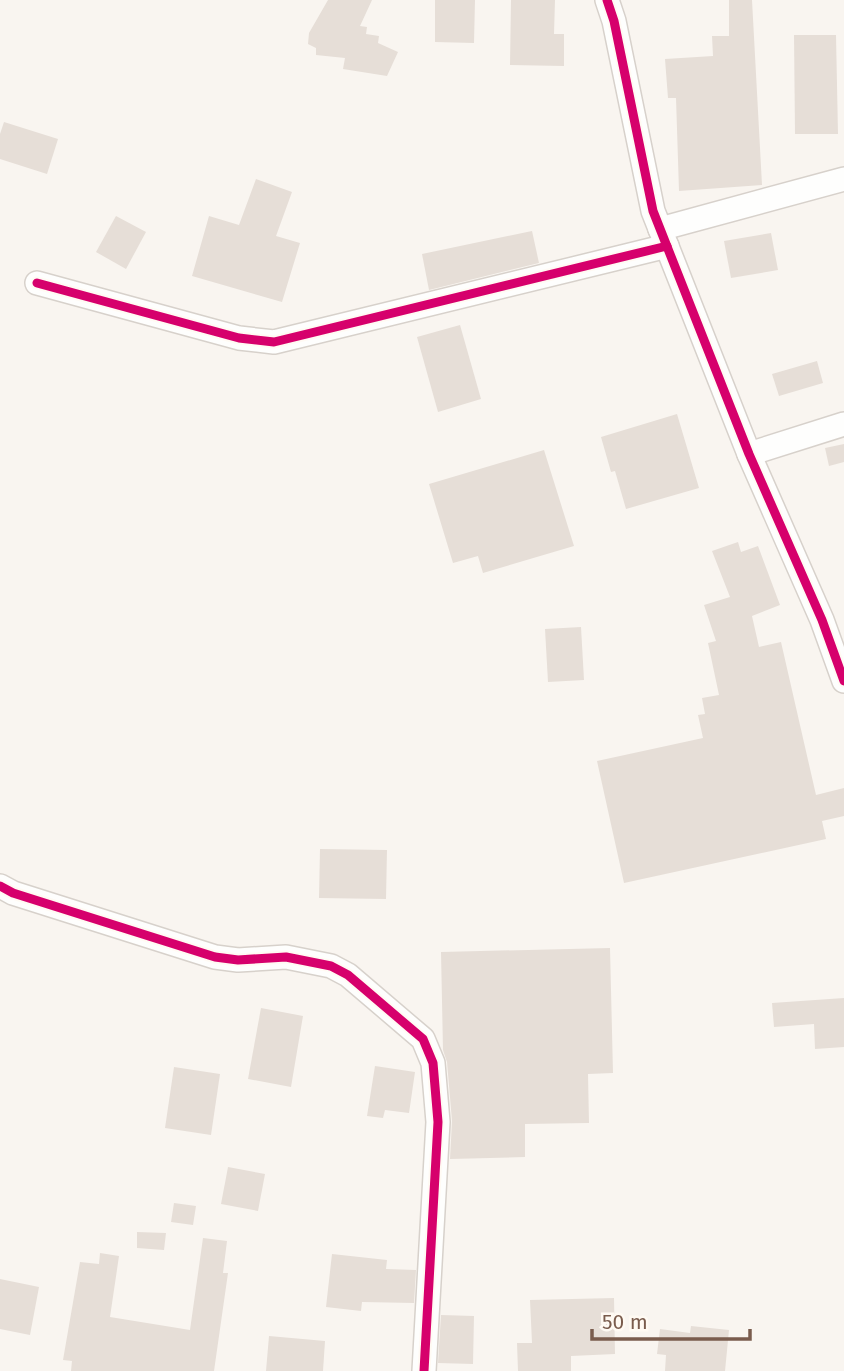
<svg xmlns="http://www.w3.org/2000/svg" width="844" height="1371" font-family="'Fira Sans',sans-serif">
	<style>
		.building { fill: #e6ded7 }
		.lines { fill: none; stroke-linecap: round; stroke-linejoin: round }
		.minor-casing { stroke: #d7d1cb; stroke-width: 26 }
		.minor { stroke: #fefefd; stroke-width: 23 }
		.cycleway-casing { stroke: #fffaf3; stroke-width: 13 }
		.cycleway { stroke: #d6006c; stroke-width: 9 }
	</style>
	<rect width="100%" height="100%" fill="#f9f5f0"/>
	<g class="building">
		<path d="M328 0H372L360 26 367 27 366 34 379 36 378 43 398 52 387 76 343 69 345 58 316 55V48L308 44 309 33Z"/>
		<path d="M435 0H475L474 43 435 42Z"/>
		<path d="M511 0H555L554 34H564V66L510 65Z"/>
		<path d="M729 0H752L762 185 679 191 676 98H668L665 59 713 56 712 36H729Z"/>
		<path d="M794 35H836L838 134H795Z"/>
		<path d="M4 122 58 139 47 174 0 159V134Z"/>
		<path d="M256 179 292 192 276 236 300 243 282 302 192 276 209 216 239 225Z"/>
		<path d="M116 216 146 232 126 269 96 252Z"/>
		<path d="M532 231 539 263 429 290 422 254Z"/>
		<path d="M771 233 778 270 731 278 724 241Z"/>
		<path d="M460 325 481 399 438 412 417 337Z"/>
		<path d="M817 361 823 383 779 396 772 374Z"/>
		<path d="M677 414 699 488 626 509 615 471 611 472 601 437Z"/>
		<path d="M844 444V462L829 466 825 448Z"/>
		<path d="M544 450 574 546 483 573 478 556 453 563 429 484Z"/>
		<path d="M738 542 741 552 758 546 780 605 752 616 759 647 781 642 816 795 844 788V816L822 821 826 839 624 883 597 761 703 738 698 715 705 714 702 698 719 695 708 643 716 641 704 605 730 597 712 551Z"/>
		<path d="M581 627 584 680 548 682 545 629Z"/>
		<path d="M320 849 387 850 386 899 319 898Z"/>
		<path d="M610 948 613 1073 588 1074 589 1123 525 1124V1157L450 1159 452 1121 447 1062 443 1050 441 952Z"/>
		<path d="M844 998V1047L815 1049 814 1024 774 1027 772 1003Z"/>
		<path d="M261 1008 303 1016 291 1087 248 1079Z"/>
		<path d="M375 1066 415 1072 409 1113 385 1110 383 1118 367 1116Z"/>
		<path d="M174 1067 220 1074 211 1135 165 1128Z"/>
		<path d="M228 1167 265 1174 258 1211 221 1204Z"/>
		<path d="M174 1203 196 1206 193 1225 171 1222Z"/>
		<path d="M137 1232 166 1233 164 1250 137 1248Z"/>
		<path d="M203 1238 227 1241 223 1273H228L214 1371H71L72 1361 63 1360 80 1262 99 1264 100 1253 119 1256 110 1317 190 1330Z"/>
		<path d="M332 1254 387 1260 386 1269 416 1270 414 1303 362 1302 361 1311 326 1307Z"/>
		<path d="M0 1279 39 1287 30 1335 0 1329Z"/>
		<path d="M614 1298 615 1354 571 1356V1371H518L517 1343H532L530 1300Z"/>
		<path d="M441 1315 474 1316 473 1364 438 1363Z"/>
		<path d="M691 1326 729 1330 725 1371H665L666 1355 657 1354 660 1329 690 1333Z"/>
		<path d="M269 1336 325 1341 323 1371H266Z"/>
	</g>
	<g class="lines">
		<defs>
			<g id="minor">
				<path d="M607 0 614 21 653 211 749 454 822 620 844 681"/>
				<path d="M660 229 844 179"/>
				<path d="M37 283 239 338 274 342 667 246"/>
				<path d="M749 454 844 424"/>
				<path d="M0 886 13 893 215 957 238 960 286 957 331 966 348 975 423 1039 433 1063 438 1122 424 1371"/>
			</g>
		</defs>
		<use href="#minor" class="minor-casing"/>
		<use href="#minor" class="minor"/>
		<defs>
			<g id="cycleway">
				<path d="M607 0 614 21 653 211 749 454 822 620 844 681"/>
				<path d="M37 283 239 338 274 342 667 246"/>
				<path d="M0 886 13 893 215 957 238 960 286 957 331 966 348 975 423 1039 433 1063 438 1122 424 1371"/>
			</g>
		</defs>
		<use href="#cycleway" class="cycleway-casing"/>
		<use href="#cycleway" class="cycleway"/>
	</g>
	<path d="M592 1329v10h158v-10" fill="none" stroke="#7a5c4d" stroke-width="3.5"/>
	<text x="602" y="1329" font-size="21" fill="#7a5c4d" stroke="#fffaf3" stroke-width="5" paint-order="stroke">50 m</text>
</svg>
